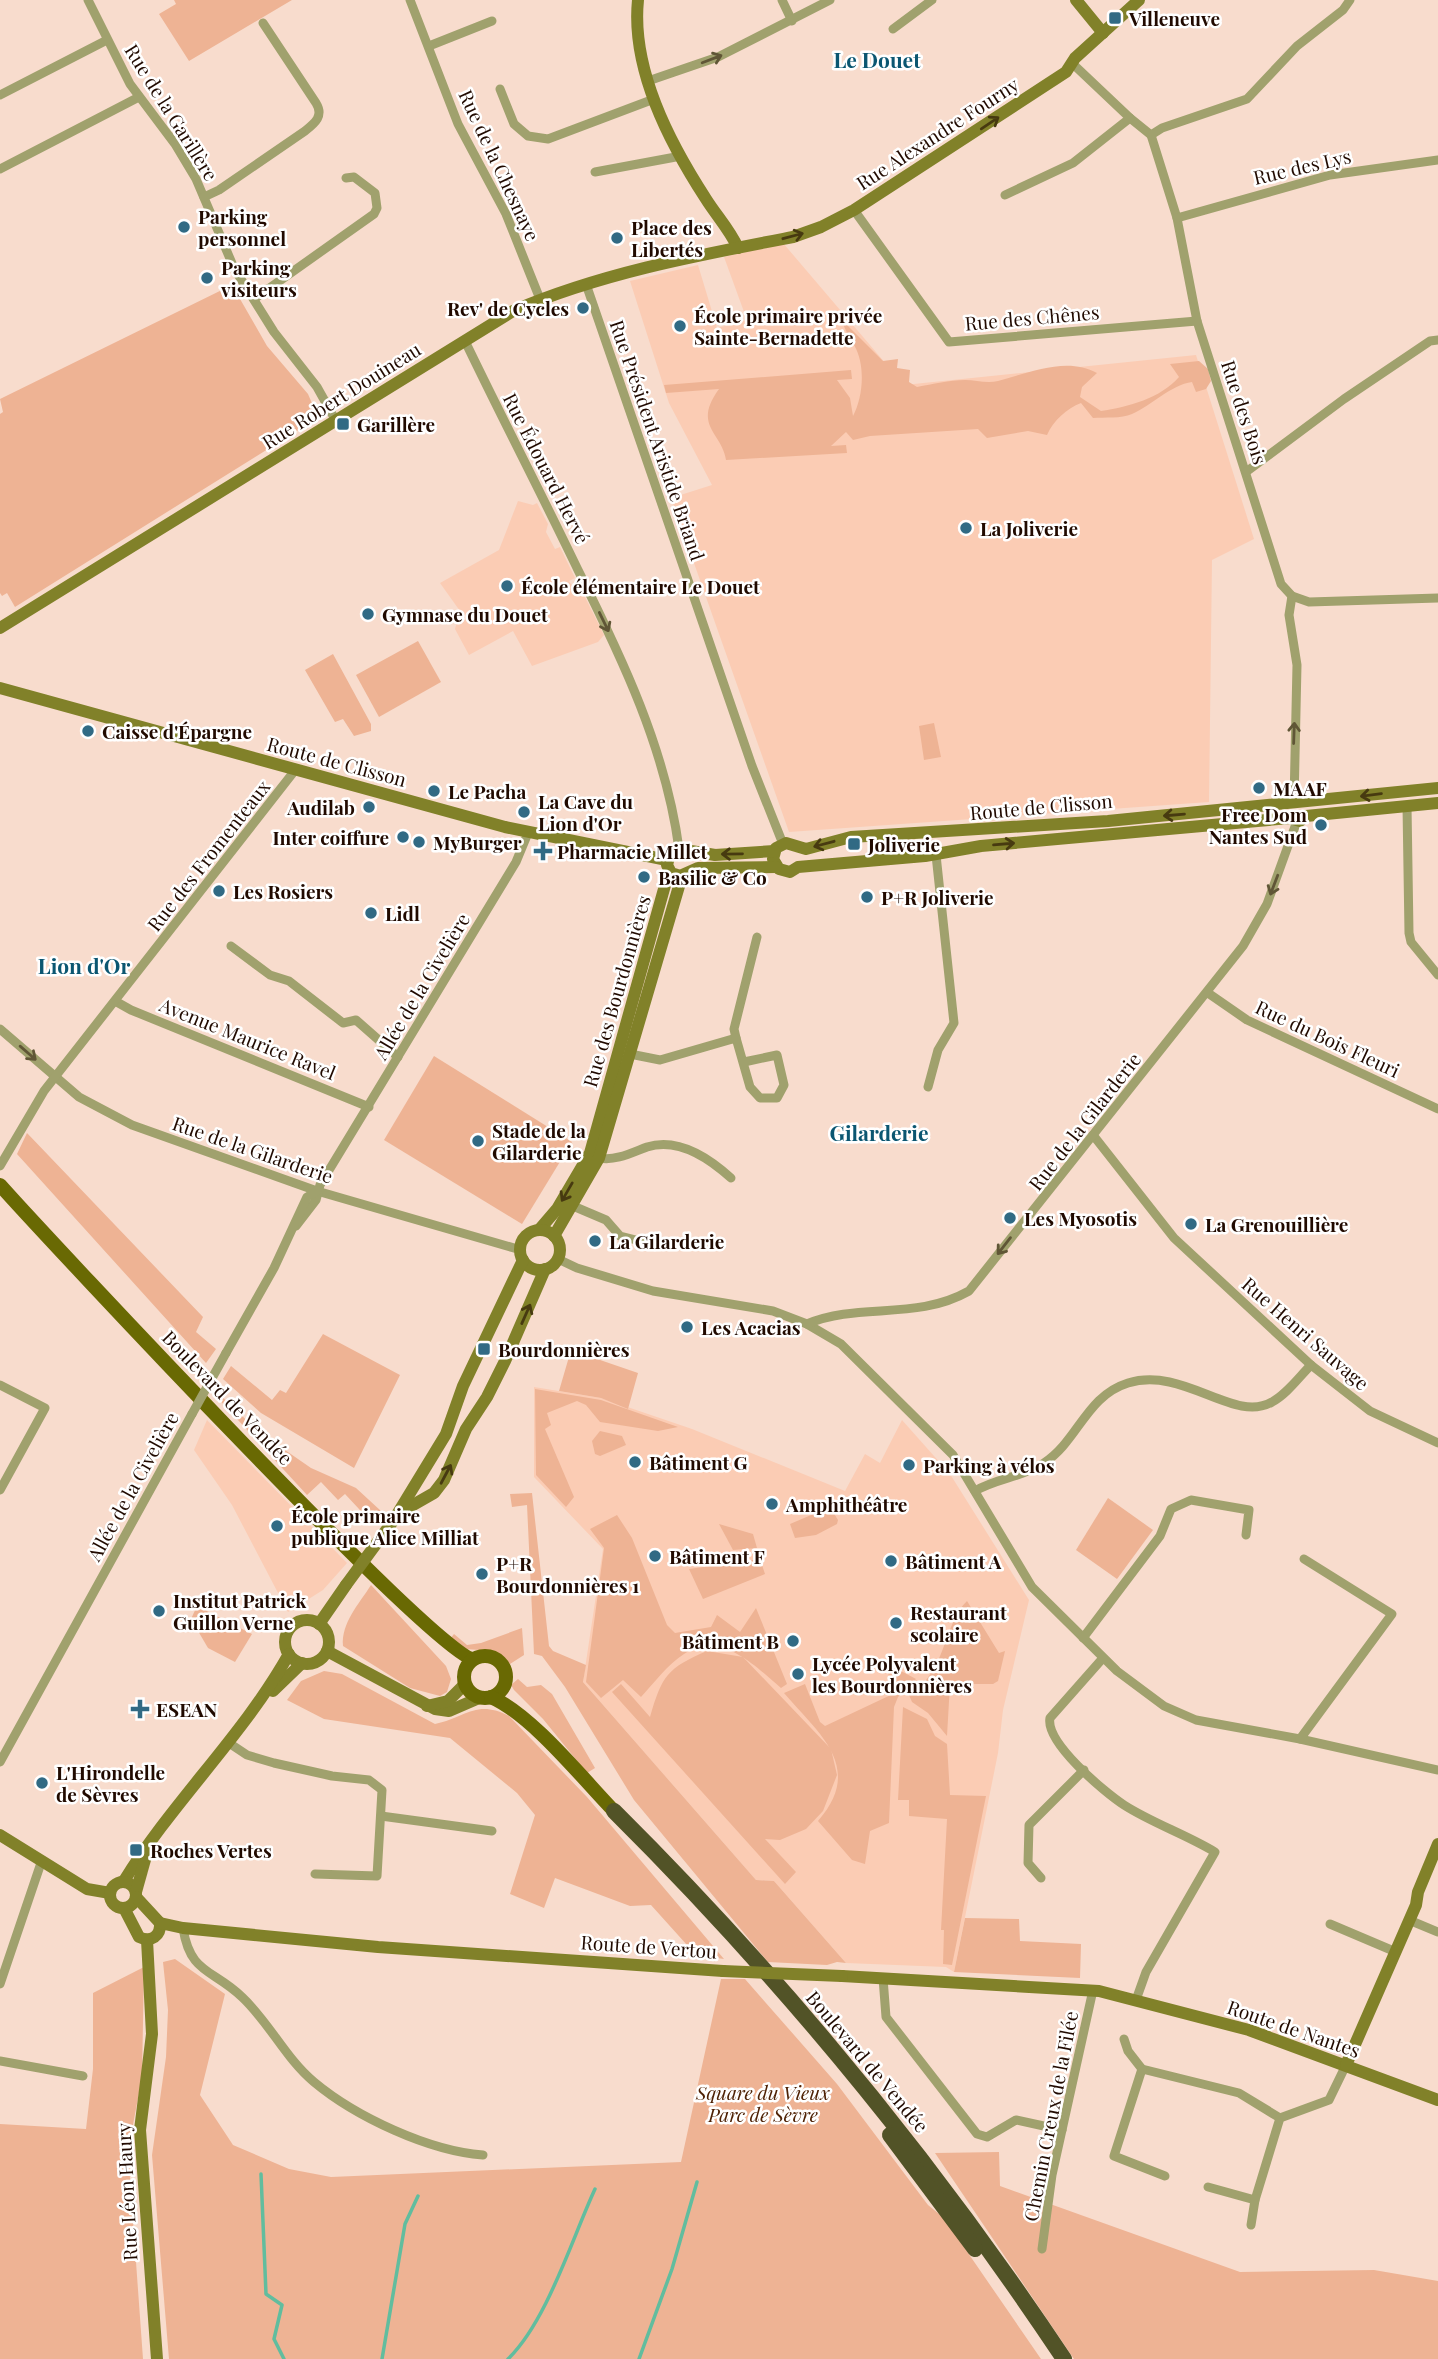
<svg xmlns="http://www.w3.org/2000/svg" width="1438" height="2359" font-family="'Playfair Display',serif">
	<style>
		.built { fill: #fbccb4 }
		.green { fill: #eeb394 }
		.lines { fill: none; stroke-linecap: round; stroke-linejoin: round }
		.stream { stroke: #61bd9e; stroke-width: 3.5 }
		.street { stroke: #a0a16d; stroke-width: 9 }
		.secondary { stroke: #818129; stroke-width: 12 }
		.primary { stroke: #696903; stroke-width: 14 }
		.highway { stroke: #525327; stroke-width: 16 }
		.street-bridge { stroke: #a0a16d; stroke-width: 9 }
		.secondary-bridge { stroke: #818129; stroke-width: 12 }
		.oneway { stroke: #605636 }
		.oneway2 { stroke: #473a10 }
		.poi-dot { fill: #316a84; stroke: #fff; stroke-width: 2.5 }
		.labels { text-anchor: middle; dominant-baseline: central; stroke-width: 5; stroke-linejoin: round; paint-order: stroke }
		.poi-label { font-size: 19px; font-weight: bold; fill: #210a00; stroke: #fff; text-anchor: start }
		.street-label { font-size: 19px; fill: #210a00; stroke: #fff }
		.park-label { font-size: 19px; font-style: italic; fill: #4e2104; stroke: #fff }
		.neighbourhood-label { font-size: 21px; font-weight: bold; fill: #0b5671; stroke: #fff }
	</style>
	<rect width="100%" height="100%" fill="#f8dccd"/>
	<g class="built">
		<path d="M783 243 904 385 1196 355 1254 539 1212 560 1209 802 789 832 671 498 712 485 669 403 630 281 698 265 717 328 747 320 724 257Z"/>
		<path d="M518 501 533 505 537 503 548 524 546 532 555 549 560 547 575 578 569 581 574 589 583 593 604 635 598 642 532 666 513 631 469 655 455 629 460 611 440 583 499 550Z"/>
		<path d="M534 1387 601 1398 692 1429 845 1491 865 1454 880 1463 902 1420 950 1474 1029 1600 1003 1710 998 1753 954 1972 946 1967 846 1963 774 1881 756 1880 583 1682 603 1549 534 1477Z"/>
		<path d="M207 1420 347 1563 323 1590 288 1612 232 1505 194 1450Z"/>
	</g>
	<g class="green">
		<path d="M174 0H292L189 61 159 14 176 4Z"/>
		<path d="M232 285 267 346 308 394 314 408 311 422 15 607 7 593 2 596 0 593V414L3 412 0 399Z"/>
		<path d="M842 320 883 361 898 359 897 368 910 370 909 382 917 387C933 384 949 380 965 380 976 380 987 384 998 381 1028 373 1067 356 1097 373L1082 387 1080 397 1101 411C1128 407 1161 398 1179 377L1170 364 1199 361 1208 369 1211 381 1206 389 1196 392 1192 382C1171 385 1152 405 1132 414 1121 419 1105 417 1093 418L1081 403C1067 408 1053 421 1047 435L1028 431 987 438 978 429 870 436 853 440 846 432 831 446 846 445 847 453 726 460C722 432 692 426 719 389L666 393 664 385 851 370 852 379 837 380 850 398 853 416C863 397 866 365 854 345 849 336 845 331 842 320Z"/>
		<path d="M418 641 441 682 379 717 356 675Z"/>
		<path d="M333 654 371 724V731L354 736 343 719 335 722 305 670Z"/>
		<path d="M934 723 941 757 924 760 919 726Z"/>
		<path d="M434 1056 572 1142 522 1224 384 1140Z"/>
		<path d="M27 1133 203 1317 196 1332 216 1349 206 1363 17 1154Z"/>
		<path d="M323 1334 400 1375 354 1468 261 1413 223 1379 231 1366 272 1400 280 1390 286 1393Z"/>
		<path d="M571 1350 638 1373 628 1409 601 1398 559 1391Z"/>
		<path d="M535 1389 601 1400 678 1427 658 1431 600 1422 586 1405 577 1401 547 1413 551 1425 545 1429 574 1497 566 1507 536 1475Z"/>
		<path d="M216 1391 259 1432 311 1468 356 1488 381 1511 373 1524 345 1494 338 1500 321 1482 307 1495 214 1394Z"/>
		<path d="M600 1431 622 1436 626 1445 600 1456 595 1454 592 1441Z"/>
		<path d="M532 1493 549 1646 553 1651 586 1665 583 1682 756 1880 774 1881 846 1963 837 1962 827 1965 768 1962 634 1800 565 1687 542 1656 534 1654 527 1505 512 1507 510 1494Z"/>
		<path d="M1108 1498 1153 1530 1117 1579 1076 1550Z"/>
		<path d="M830 1507 838 1520 837 1524 816 1535 795 1538 790 1524Z"/>
		<path d="M617 1515 632 1538 667 1625 675 1633 711 1627 717 1615 740 1632 756 1608 787 1684 781 1688C755 1666 721 1630 684 1654 668 1664 654 1683 641 1697L623 1680 601 1698 586 1682 604 1548 590 1529Z"/>
		<path d="M719 1524 753 1534 757 1548 733 1550Z"/>
		<path d="M760 1559 765 1574 703 1599 689 1569Z"/>
		<path d="M371 1585 446 1666 451 1679 447 1692 440 1696 410 1688 343 1646C341 1623 359 1604 371 1585Z"/>
		<path d="M967 1601 999 1653 1005 1651 998 1681 993 1684H950L947 1736 928 1713 912 1702 909 1695C947 1672 943 1624 967 1601Z"/>
		<path d="M197 1606 252 1634 235 1662 208 1648 191 1619Z"/>
		<path d="M522 1628 524 1655 510 1664 494 1651 465 1649 450 1639 454 1634 467 1645 481 1643Z"/>
		<path d="M707 1651 743 1657 831 1749 837 1775 823 1811 806 1829 780 1840 765 1839 796 1872 785 1884 612 1692 621 1684 650 1717C662 1676 667 1668 707 1651Z"/>
		<path d="M884 1662 916 1679 898 1697 894 1707 889 1823 870 1831 865 1864 852 1860 818 1821C865 1767 819 1734 784 1693L805 1684 820 1722 825 1726 895 1693Z"/>
		<path d="M324 1671 342 1674 435 1724C466 1717 477 1699 509 1716L587 1797 724 1959 696 1955 651 1905 630 1906 555 1878 544 1908 510 1894 535 1815 517 1793 450 1738 324 1719 287 1700 301 1681Z"/>
		<path d="M518 1679 527 1687 541 1685 552 1694 595 1768 587 1773 543 1719 514 1690 511 1685Z"/>
		<path d="M903 1707 927 1719 935 1736 947 1744 950 1795 986 1796 952 1965 943 1964 944 1930H941L947 1819 909 1816V1800H898Z"/>
		<path d="M965 1918 1019 1919 1020 1941 1081 1944 1080 1978 954 1972Z"/>
		<path d="M175 1959 225 1994 200 2095 233 2145 289 2169 331 2177 681 2162 721 1979H745L837 2084 928 2205 944 2218 1041 2359H169L152 2155 166 2057 168 2010 163 1962Z"/>
		<path d="M144 1967 142 2077 128 2151 143 2359H0V2124L86 2129 93 2069V1993Z"/>
		<path d="M999 2152 1000 2186 1240 2272 1374 2270 1438 2281V2359H1074L935 2153Z"/>
	</g>
	<g class="lines">
		<g class="stream">
			<path d="M261 2174 266 2294 282 2305 274 2339 284 2359"/>
			<path d="M382 2359 405 2224 418 2196"/>
			<path d="M508 2359C547 2321 571 2241 595 2189"/>
			<path d="M639 2359 672 2269 697 2182"/>
		</g>
		<g class="street">
			<path d="M88 0 130 84 175 144 196 179 234 268 274 332 317 387 336 421"/>
			<path d="M410 0 458 124 506 214 540 299"/>
			<path d="M782 0 792 21"/>
			<path d="M893 29 932 0"/>
			<path d="M429 46 492 21"/>
			<path d="M1074 65 1130 118 1151 135 1177 218 1197 321 1281 584 1292 596 1309 602 1438 598"/>
			<path d="M648 81 718 57 830 0"/>
			<path d="M500 89 514 124 528 136 548 139 654 99"/>
			<path d="M0 95 107 40"/>
			<path d="M1151 135 1162 128 1247 99 1297 46 1343 10 1350 0"/>
			<path d="M0 169 139 97"/>
			<path d="M595 172 681 156"/>
			<path d="M1005 195 1073 163 1130 118"/>
			<path d="M204 197 219 190 305 131C315 123 324 116 316 103L263 23"/>
			<path d="M854 210 949 342 1197 321"/>
			<path d="M1177 218 1330 175 1438 160"/>
			<path d="M586 284 752 766 783 844"/>
			<path d="M254 299 374 214 377 208 375 193 354 177 346 178"/>
			<path d="M465 341C502 418 541 493 578 570 622 658 666 750 679 849"/>
			<path d="M1246 472 1344 399 1430 341 1438 340"/>
			<path d="M1292 596 1289 615 1297 665 1294 802"/>
			<path d="M1407 806 1409 933 1411 942 1438 975"/>
			<path d="M231 946 270 975 289 981 343 1023 356 1020 398 1057"/>
			<path d="M1208 993 1247 1020 1438 1109"/>
			<path d="M115 1001 131 1010 369 1107"/>
			<path d="M0 1029 79 1097 132 1125 317 1191 521 1250"/>
			<path d="M736 1038 734 1029 757 937"/>
			<path d="M630 1054 660 1060 736 1038 750 1087 760 1098H777L784 1085 777 1055 744 1062"/>
			<path d="M928 1087 938 1050 954 1023 936 855"/>
			<path d="M1093 1135 1174 1238 1311 1365 1370 1411 1438 1443"/>
			<path d="M599 1158C616 1161 631 1153 647 1147 678 1137 709 1158 731 1178"/>
			<path d="M0 1166 44 1091 296 769"/>
			<path d="M573 1206 606 1220 620 1236 648 1243"/>
			<path d="M296 1226 316 1200 320 1185 516 862 528 833"/>
			<path d="M558 1259 577 1268 653 1291 773 1311 807 1324 841 1344 953 1455 1032 1587 1117 1671 1164 1706 1196 1720 1300 1739 1438 1770"/>
			<path d="M807 1324C859 1302 916 1321 969 1291L1243 946 1267 904 1297 821"/>
			<path d="M226 1353 274 1268 307 1197 317 1191"/>
			<path d="M0 1385 45 1408 0 1490"/>
			<path d="M975 1491C997 1478 1023 1477 1044 1463 1078 1441 1086 1396 1128 1383 1184 1366 1234 1424 1272 1402 1287 1394 1299 1377 1311 1365"/>
			<path d="M1083 1638 1160 1536 1171 1509 1191 1500 1249 1510 1246 1535"/>
			<path d="M1103 1658 1050 1718C1045 1742 1104 1792 1124 1805 1152 1823 1185 1834 1215 1852L1146 1972 1136 2000"/>
			<path d="M1300 1739 1392 1614 1304 1559"/>
			<path d="M229 1743 247 1755 274 1763 332 1776 369 1780 382 1790 377 1876 315 1874"/>
			<path d="M0 1762 192 1414"/>
			<path d="M381 1816 492 1831"/>
			<path d="M1041 1878 1028 1863 1029 1825 1084 1770"/>
			<path d="M1409 1920 1438 1932"/>
			<path d="M1330 1924 1396 1952"/>
			<path d="M183 1928C190 1974 213 1969 242 1997 269 2022 286 2059 314 2082 356 2117 429 2151 483 2155"/>
			<path d="M883 1978 886 2017 977 2134 987 2137 1016 2120 1062 2130"/>
			<path d="M0 1984 42 1860"/>
			<path d="M1124 2039 1128 2051 1142 2069 1239 2093 1280 2118"/>
			<path d="M0 2061 83 2076"/>
			<path d="M1142 2069 1114 2156 1165 2176"/>
			<path d="M1208 2187 1255 2200"/>
			<path d="M1251 2225 1255 2200 1280 2118 1329 2100 1346 2065"/>
			<path d="M1042 2249 1052 2175 1093 1990"/>
		</g>
		<g class="secondary">
			<path d="M638 0C631 69 669 142 706 199 716 215 730 230 738 248"/>
			<path d="M1076 0 1103 33"/>
			<path d="M0 628 513 311C601 273 699 255 793 237L821 227 854 210 1066 72 1075 58 1139 0"/>
			<path d="M0 688 505 827 667 860"/>
			<path d="M1438 788 1108 821 851 837 806 849 786 843 776 848 773 859 779 869 790 872 798 867 925 856 981 846 1290 818 1300 821 1306 816 1438 803"/>
			<path d="M774 851 715 855 679 849 670 853 667 865 671 873 680 876 698 868 776 867"/>
			<path d="M539 1230 557 1209 590 1153 669 871"/>
			<circle cx="540" cy="1250" r="20"/>
			<path d="M554 1236 599 1158 682 876"/>
			<path d="M399 1513 434 1493 444 1480 466 1429 487 1397 505 1361 545 1269"/>
			<path d="M393 1521 446 1434 463 1386 523 1260"/>
			<circle cx="307" cy="1642" r="22"/>
			<path d="M319 1624 346 1585"/>
			<path d="M327 1651 435 1709 449 1711 479 1698"/>
			<path d="M273 1691 302 1663"/>
			<path d="M427 1706 448 1701 465 1684"/>
			<path d="M0 1835 87 1889 110 1893"/>
			<path d="M124 1881C173 1801 243 1736 289 1654"/>
			<circle cx="123" cy="1895" r="13"/>
			<path d="M136 1892 148 1849"/>
			<path d="M124 1908 139 1937C151 1943 161 1936 160 1923L136 1897"/>
			<path d="M160 1923 183 1928 378 1947 723 1971"/>
			<path d="M147 1940 152 2034 140 2130 157 2359"/>
			<path d="M842 1976 1099 1991 1249 2030 1438 2100"/>
			<path d="M1346 2065 1416 1905 1418 1892 1438 1844"/>
		</g>
		<g class="primary">
			<path d="M0 1185C50 1241 438 1657 473 1659"/>
			<circle cx="485" cy="1677" r="21"/>
			<path d="M491 1697C532 1715 582 1778 614 1811"/>
		</g>
		<g class="highway">
			<path d="M614 1811C782 1978 933 2162 1064 2359"/>
			<path d="M890 2135 975 2249"/>
		</g>
		<path class="street-bridge" d="M192 1414 226 1353"/>
		<g class="secondary-bridge">
			<path d="M346 1585 393 1521"/>
			<path d="M723 1971 842 1976"/>
		</g>
	</g>
	<defs><path id="oneway-shaft" d="M-6 0H5M1.5-3L5.5 0L1.5 3" fill="none" stroke-width="1.6" stroke-linecap="round" stroke-linejoin="round" transform="scale(1.75)"/></defs>
	<g class="oneway">
		<use href="#oneway-shaft" transform="translate(712 59) rotate(-21)"/>
		<use href="#oneway-shaft" transform="translate(604 622) rotate(64)"/>
		<use href="#oneway-shaft" transform="translate(1294 733) rotate(-88)"/>
		<use href="#oneway-shaft" transform="translate(1274 885) rotate(111)"/>
		<use href="#oneway-shaft" transform="translate(28 1053) rotate(41)"/>
		<use href="#oneway-shaft" transform="translate(1004 1246) rotate(128)"/>
	</g>
	<g class="oneway2">
		<use href="#oneway-shaft" transform="translate(990 123) rotate(-34)"/>
		<use href="#oneway-shaft" transform="translate(793 236) rotate(-15)"/>
		<use href="#oneway-shaft" transform="translate(1371 795) rotate(173)"/>
		<use href="#oneway-shaft" transform="translate(1174 815) rotate(175)"/>
		<use href="#oneway-shaft" transform="translate(824 844) rotate(165)"/>
		<use href="#oneway-shaft" transform="translate(1004 844) rotate(-5)"/>
		<use href="#oneway-shaft" transform="translate(732 854) rotate(179)"/>
		<use href="#oneway-shaft" transform="translate(567 1192) rotate(120)"/>
		<use href="#oneway-shaft" transform="translate(526 1314) rotate(-66)"/>
		<use href="#oneway-shaft" transform="translate(446 1474) rotate(-62)"/>
	</g>
	<g class="poi-dot">
		<rect x="1108" y="11" width="14" height="14" rx="3.5"/>
		<circle cx="184" cy="227" r="7"/>
		<circle cx="617" cy="238" r="7"/>
		<circle cx="207" cy="278" r="7"/>
		<circle cx="583" cy="308" r="7"/>
		<circle cx="680" cy="326" r="7"/>
		<rect x="336" y="417" width="14" height="14" rx="3.5"/>
		<circle cx="966" cy="528" r="7"/>
		<circle cx="507" cy="586" r="7"/>
		<circle cx="368" cy="614" r="7"/>
		<circle cx="88" cy="731" r="7"/>
		<circle cx="1259" cy="788" r="7"/>
		<circle cx="434" cy="791" r="7"/>
		<circle cx="369" cy="807" r="7"/>
		<circle cx="524" cy="812" r="7"/>
		<circle cx="1321" cy="825" r="7"/>
		<circle cx="403" cy="837" r="7"/>
		<circle cx="419" cy="842" r="7"/>
		<rect x="847" y="837" width="14" height="14" rx="3.5"/>
		<path d="M539.5 840.5h7v7h7v7h-7v7h-7v-7h-7v-7h7z"/>
		<circle cx="644" cy="877" r="7"/>
		<circle cx="219" cy="891" r="7"/>
		<circle cx="867" cy="897" r="7"/>
		<circle cx="371" cy="913" r="7"/>
		<circle cx="478" cy="1141" r="7"/>
		<circle cx="1010" cy="1218" r="7"/>
		<circle cx="1191" cy="1224" r="7"/>
		<circle cx="595" cy="1241" r="7"/>
		<circle cx="687" cy="1327" r="7"/>
		<rect x="477" y="1342" width="14" height="14" rx="3.5"/>
		<circle cx="635" cy="1462" r="7"/>
		<circle cx="909" cy="1465" r="7"/>
		<circle cx="772" cy="1504" r="7"/>
		<circle cx="277" cy="1526" r="7"/>
		<circle cx="655" cy="1556" r="7"/>
		<circle cx="891" cy="1561" r="7"/>
		<circle cx="482" cy="1574" r="7"/>
		<circle cx="159" cy="1611" r="7"/>
		<circle cx="896" cy="1623" r="7"/>
		<circle cx="793" cy="1641" r="7"/>
		<circle cx="798" cy="1674" r="7"/>
		<path d="M136.5 1698.5h7v7h7v7h-7v7h-7v-7h-7v-7h7z"/>
		<circle cx="42" cy="1783" r="7"/>
		<rect x="129" y="1843" width="14" height="14" rx="3.5"/>
	</g>
	<g class="labels">
		<g class="poi-label">
			<text x="1129" y="18">Villeneuve</text>
			<text x="198" y="216">Parking<tspan x="198" dy="22">personnel</tspan></text>
			<text x="631" y="227">Place des<tspan x="631" dy="22">Libertés</tspan></text>
			<text x="221" y="267">Parking<tspan x="221" dy="22">visiteurs</tspan></text>
			<text x="569" y="308" text-anchor="end">Rev' de Cycles</text>
			<text x="694" y="315">École primaire privée<tspan x="694" dy="22">Sainte-Bernadette</tspan></text>
			<text x="357" y="424">Garillère</text>
			<text x="980" y="528">La Joliverie</text>
			<text x="521" y="586">École élémentaire Le Douet</text>
			<text x="382" y="614">Gymnase du Douet</text>
			<text x="102" y="731">Caisse d'Épargne</text>
			<text x="1273" y="788">MAAF</text>
			<text x="448" y="791">Le Pacha</text>
			<text x="538" y="801">La Cave du<tspan x="538" dy="22">Lion d'Or</tspan></text>
			<text x="355" y="807" text-anchor="end">Audilab</text>
			<text x="1307" y="814" text-anchor="end">Free Dom<tspan x="1307" dy="22">Nantes Sud</tspan></text>
			<text x="389" y="837" text-anchor="end">Inter coiffure</text>
			<text x="433" y="842">MyBurger</text>
			<text x="868" y="844">Joliverie</text>
			<text x="557" y="851">Pharmacie Millet</text>
			<text x="658" y="877">Basilic &amp; Co</text>
			<text x="233" y="891">Les Rosiers</text>
			<text x="881" y="897">P+R Joliverie</text>
			<text x="385" y="913">Lidl</text>
			<text x="492" y="1130">Stade de la<tspan x="492" dy="22">Gilarderie</tspan></text>
			<text x="1024" y="1218">Les Myosotis</text>
			<text x="1205" y="1224">La Grenouillière</text>
			<text x="609" y="1241">La Gilarderie</text>
			<text x="701" y="1327">Les Acacias</text>
			<text x="498" y="1349">Bourdonnières</text>
			<text x="649" y="1462">Bâtiment G</text>
			<text x="923" y="1465">Parking à vélos</text>
			<text x="786" y="1504">Amphithéâtre</text>
			<text x="291" y="1515">École primaire<tspan x="291" dy="22">publique Alice Milliat</tspan></text>
			<text x="669" y="1556">Bâtiment F</text>
			<text x="905" y="1561">Bâtiment A</text>
			<text x="496" y="1563">P+R<tspan x="496" dy="22">Bourdonnières 1</tspan></text>
			<text x="173" y="1600">Institut Patrick<tspan x="173" dy="22">Guillon Verne</tspan></text>
			<text x="910" y="1612">Restaurant<tspan x="910" dy="22">scolaire</tspan></text>
			<text x="779" y="1641" text-anchor="end">Bâtiment B</text>
			<text x="812" y="1663">Lycée Polyvalent<tspan x="812" dy="22">les Bourdonnières</tspan></text>
			<text x="156" y="1709">ESEAN</text>
			<text x="56" y="1772">L'Hirondelle<tspan x="56" dy="22">de Sèvres</tspan></text>
			<text x="150" y="1850">Roches Vertes</text>
		</g>
		<g class="street-label">
			<text transform="translate(172 112) rotate(58)">Rue de la Garillère</text>
			<text transform="translate(937 133) rotate(-33)">Rue Alexandre Fourny</text>
			<text transform="translate(500 165) rotate(65)">Rue de la Chesnaye</text>
			<text transform="translate(1302 166) rotate(-13)">Rue des Lys</text>
			<text transform="translate(1032 317) rotate(-5)">Rue des Chênes</text>
			<text transform="translate(341 395) rotate(-32)">Rue Robert Douineau</text>
			<text transform="translate(1245 412) rotate(72)">Rue des Bois</text>
			<text transform="translate(658 440) rotate(71)">Rue Président Aristide Briand</text>
			<text transform="translate(547 468) rotate(63)">Rue Édouard Hervé</text>
			<text transform="translate(337 761) rotate(15)">Route de Clisson</text>
			<text transform="translate(1041 806) rotate(-5)">Route de Clisson</text>
			<text transform="translate(208 855) rotate(-52)">Rue des Fromenteaux</text>
			<text transform="translate(421 986) rotate(-59)">Allée de la Civelière</text>
			<text transform="translate(616 991) rotate(-74)">Rue des Bourdonnières</text>
			<text transform="translate(248 1038) rotate(22)">Avenue Maurice Ravel</text>
			<text transform="translate(1328 1038) rotate(25)">Rue du Bois Fleuri</text>
			<text transform="translate(1084 1121) rotate(-52)">Rue de la Gilarderie</text>
			<text transform="translate(253 1149) rotate(19)">Rue de la Gilarderie</text>
			<text transform="translate(1306 1333) rotate(41)">Rue Henri Sauvage</text>
			<text transform="translate(228 1397) rotate(46)">Boulevard de Vendée</text>
			<text transform="translate(132 1486) rotate(-61)">Allée de la Civelière</text>
			<text transform="translate(649 1946) rotate(4)">Route de Vertou</text>
			<text transform="translate(1294 2028) rotate(19)">Route de Nantes</text>
			<text transform="translate(868 2061) rotate(50)">Boulevard de Vendée</text>
			<text transform="translate(1050 2116) rotate(-79)">Chemin Creux de la Filée</text>
			<text transform="translate(126 2192) rotate(-93)">Rue Léon Haury</text>
		</g>
		<g class="park-label">
			<text x="763" y="2092">Square du Vieux<tspan x="763" dy="22">Parc de Sèvre</tspan></text>
		</g>
		<g class="neighbourhood-label">
			<text x="877" y="59">Le Douet</text>
			<text x="84" y="965">Lion d'Or</text>
			<text x="879" y="1132">Gilarderie</text>
		</g>
	</g>
</svg>
